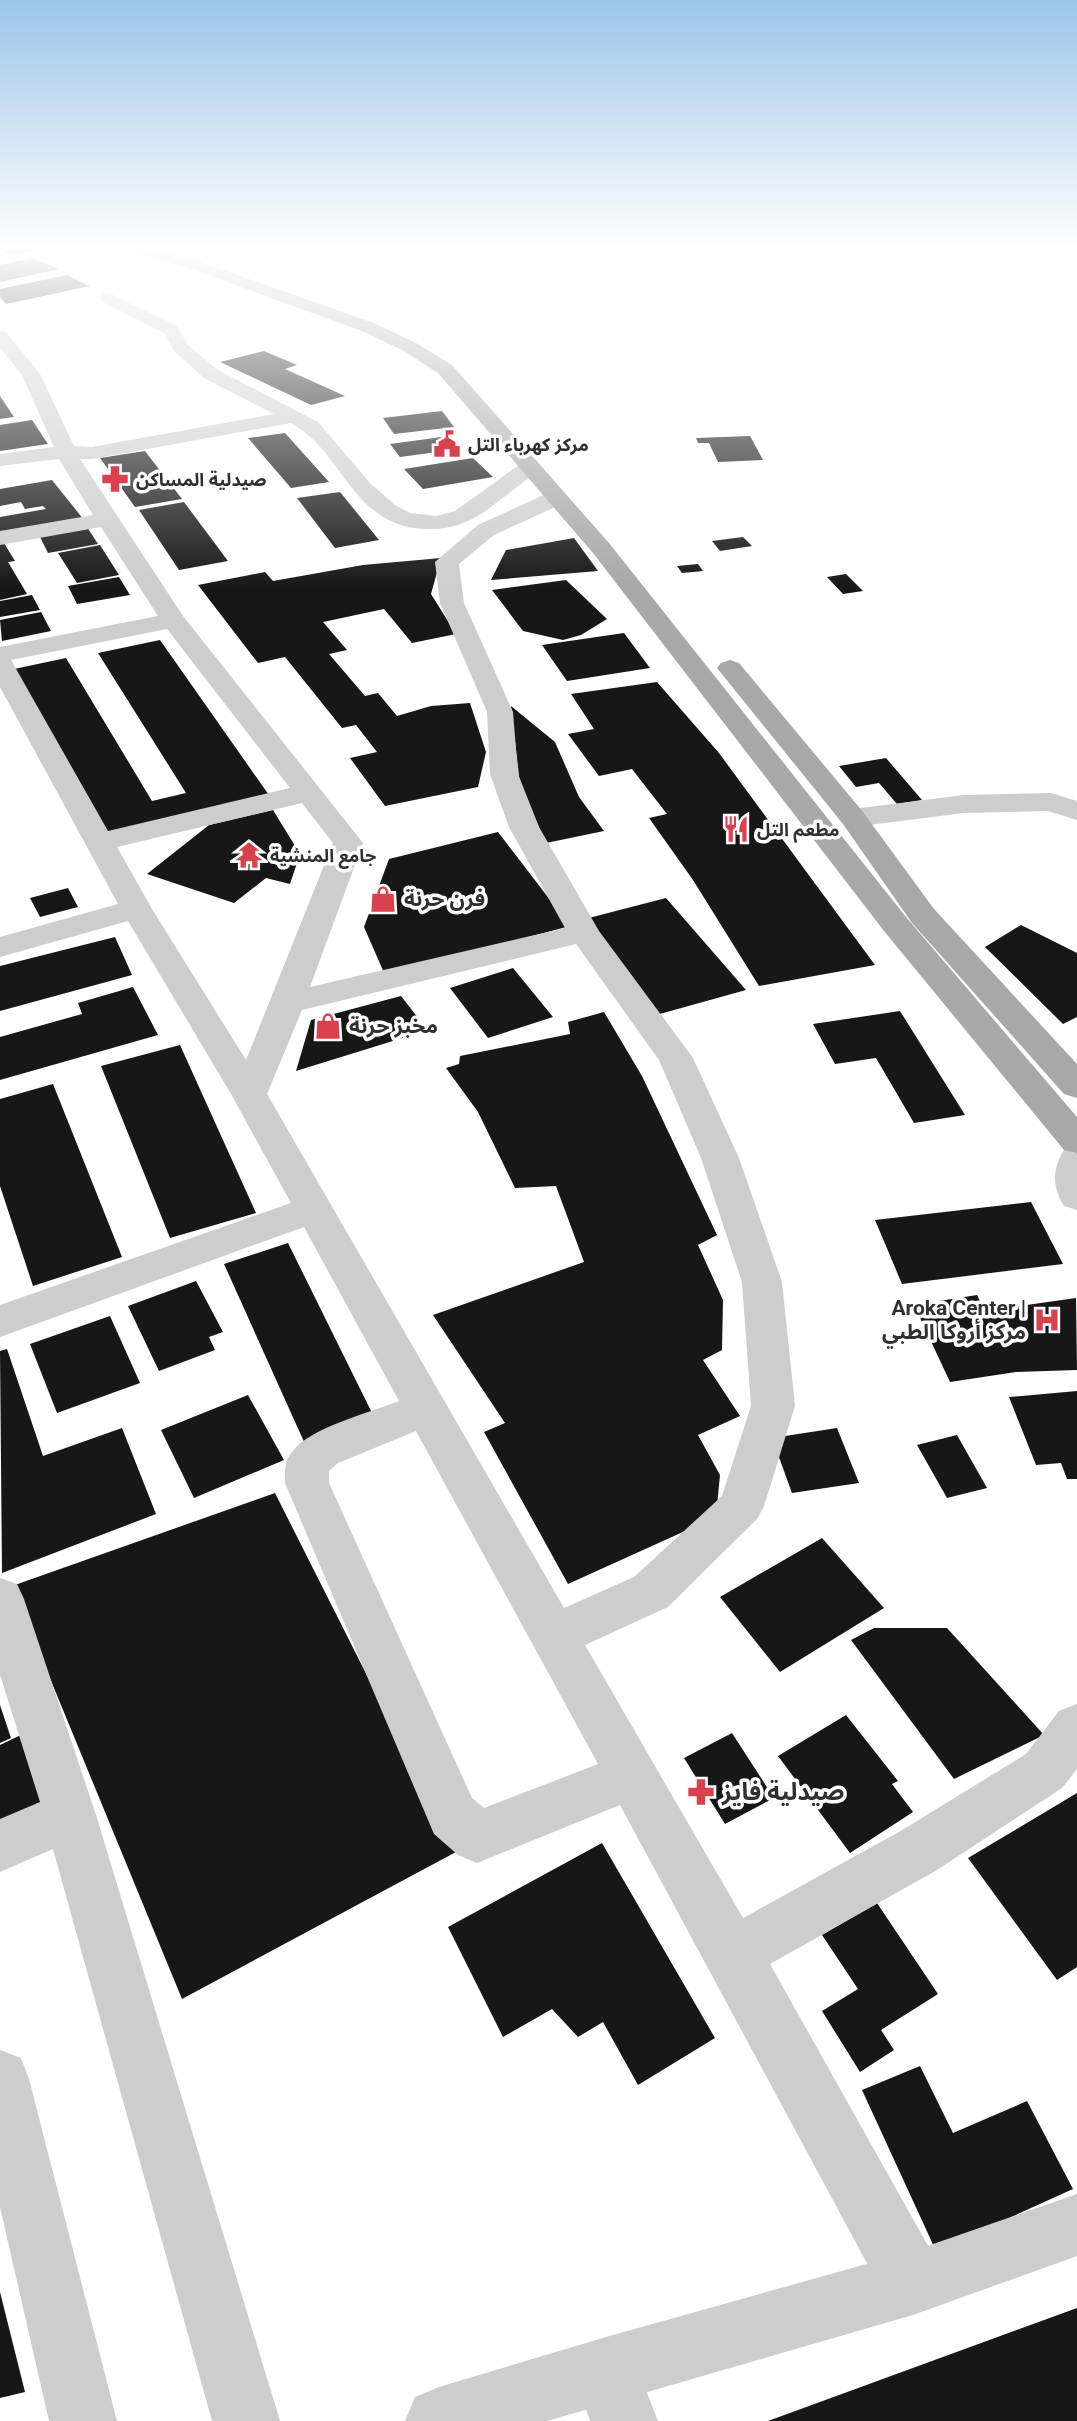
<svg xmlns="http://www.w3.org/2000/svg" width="1077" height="2421" font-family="Roboto,'Noto Sans Arabic',sans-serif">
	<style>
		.building { fill: #171717 }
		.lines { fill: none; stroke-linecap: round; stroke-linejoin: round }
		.minor { fill: #cdcdcd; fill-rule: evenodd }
		.tertiary { fill: #cdcdcd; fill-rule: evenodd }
		.primary { fill: #a8a8a8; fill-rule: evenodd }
		.labels { text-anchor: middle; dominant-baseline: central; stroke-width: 7; stroke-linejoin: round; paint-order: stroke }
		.far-poi-label { font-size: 18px; font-weight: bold; fill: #303030; stroke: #fff; text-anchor: start }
		.poi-label { font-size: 21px; font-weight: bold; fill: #303030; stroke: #fff; text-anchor: start }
		.near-poi-label { font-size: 24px; font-weight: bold; fill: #303030; stroke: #fff; text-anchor: start }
	</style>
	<rect width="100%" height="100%" fill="#fff"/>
	<g class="building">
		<path d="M0 249H32V251L9 255Z"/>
		<path d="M33 258 59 269 0 282V265Z"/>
		<path d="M67 275 90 286 6 304 0 297V289Z"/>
		<path d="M264 351 297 365 285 369 345 396 311 405 220 362Z"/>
		<path d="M0 396 14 417 0 419Z"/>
		<path d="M442 411 454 427 394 434 383 418Z"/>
		<path d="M32 420 48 444 0 451V425Z"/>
		<path d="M285 433 329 482 291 488 248 438Z"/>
		<path d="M449 436 460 449 400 457 390 444Z"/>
		<path d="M750 436 763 460 718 462 709 443H698L696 438Z"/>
		<path d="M145 451 182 499 135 507 100 458Z"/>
		<path d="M473 458 493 477 423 489 404 469Z"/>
		<path d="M52 480 84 520 0 536V517L46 509 43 506 25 509 21 502 0 506V489Z"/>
		<path d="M340 492 379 540 335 548 297 498Z"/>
		<path d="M184 502 228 561 179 570 139 510Z"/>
		<path d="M87 527 98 544 48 553 39 535Z"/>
		<path d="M743 537 752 546 720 551 712 541Z"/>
		<path d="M574 538 598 571 491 580 506 550Z"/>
		<path d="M0 543H4L15 561 8 562 27 594 0 600Z"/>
		<path d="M100 545 119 575 77 583 58 553Z"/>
		<path d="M441 558 431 594 456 634 412 643 384 609 323 622 347 650 329 654 365 696 378 693 397 716 431 706 470 703 486 752 478 787 385 806 350 758 377 752 356 725 342 728 285 657 258 663 198 585 265 572 273 581 363 565Z"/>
		<path d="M698 564 703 571 682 573 677 566Z"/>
		<path d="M846 574 863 591 843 594 827 577Z"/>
		<path d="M119 577 130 595 77 604 68 586Z"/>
		<path d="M566 580 607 619 581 635 563 640 523 631 492 590Z"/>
		<path d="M32 595 40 610 0 617V601Z"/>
		<path d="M41 612 51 631 2 641 0 620Z"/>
		<path d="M624 633 650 668 567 681 542 645Z"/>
		<path d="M160 640 271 798 106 838 14 669 66 658 152 801 186 793 98 653Z"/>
		<path d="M657 682 719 753 875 965 759 986 693 880 649 818 667 814 632 769 599 776 568 734 594 729 571 694Z"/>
		<path d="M511 706 555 742 579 797 604 831 546 843 520 785Z"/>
		<path d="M886 758 922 800 897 804 879 783 856 787 839 766Z"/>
		<path d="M273 810 300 854 290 884 266 878 234 903 147 874 209 825Z"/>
		<path d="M498 832 570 926 385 975 364 927 389 859Z"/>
		<path d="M68 888 78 907 40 917 30 898Z"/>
		<path d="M666 898 746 990 656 1015 581 920Z"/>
		<path d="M1021 925 1077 953V1017L1063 1024 985 947Z"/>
		<path d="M115 937 132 975 0 1011V966Z"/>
		<path d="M513 968 553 1017 488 1038 450 988Z"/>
		<path d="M133 987 158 1035 0 1080V1037L82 1014 78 1003Z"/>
		<path d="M401 996 422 1023 405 1029 409 1036 296 1071 311 1020Z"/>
		<path d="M900 1011 965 1115 914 1123 876 1058 835 1064 813 1024Z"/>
		<path d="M604 1012 642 1076 717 1235 698 1245 723 1300 722 1350 703 1360 740 1416 698 1435 720 1475 716 1517 568 1584 484 1432 505 1423 433 1315 584 1262 556 1186 515 1188 478 1112 446 1068 459 1064 460 1056 570 1034 568 1022Z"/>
		<path d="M180 1045 256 1213 170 1238 101 1066Z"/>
		<path d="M53 1084 122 1257 33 1286 0 1186V1099Z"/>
		<path d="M1031 1202 1063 1264 902 1284 875 1220Z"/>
		<path d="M288 1243 375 1419 305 1444 224 1264Z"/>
		<path d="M196 1281 223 1332 209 1337 215 1350 159 1371 128 1306Z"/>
		<path d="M977 1295 985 1311 1076 1298 1077 1370 1016 1372 950 1382 914 1305Z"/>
		<path d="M110 1316 140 1383 57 1413 30 1344Z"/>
		<path d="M7 1349 43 1456 122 1428 156 1514 2 1573 0 1351Z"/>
		<path d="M1077 1391V1479H1067L1061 1463 1036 1465 1009 1397Z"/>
		<path d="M248 1395 284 1460 194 1498 161 1430Z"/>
		<path d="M837 1428 859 1483 792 1493 772 1438Z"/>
		<path d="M957 1435 987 1488 947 1498 917 1445Z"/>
		<path d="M275 1493 456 1852 182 1999 12 1586Z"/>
		<path d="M822 1538 884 1608 780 1672 720 1597Z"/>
		<path d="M874 1628H947L1044 1735 954 1779 851 1640Z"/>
		<path d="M0 1705 11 1738 0 1743Z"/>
		<path d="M846 1715 898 1781 892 1784 913 1812 850 1853 778 1756Z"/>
		<path d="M25 1733 51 1811 0 1835V1745Z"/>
		<path d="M732 1733 774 1798 725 1824 684 1758Z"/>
		<path d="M1077 1793V1967L1057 1980 968 1858Z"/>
		<path d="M602 1843 715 2038 638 2085 603 2022 578 2037 552 2009 503 2037 448 1927Z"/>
		<path d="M877 1903 938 1994 881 2030 894 2050 860 2072 822 2011 858 1989 822 1935Z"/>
		<path d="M920 2066 953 2133 1027 2101 1073 2189 936 2251 862 2090Z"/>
		<path d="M0 2292 25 2392 0 2398Z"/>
		<path d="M1077 2308V2421H768Z"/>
	</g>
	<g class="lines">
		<g class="minor">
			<path d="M109 293 177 326 188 345 218 370 318 422 370 483 395 505 410 513 436 516 455 511 523 462H537L540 466C534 476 502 498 491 507 472 522 451 530 426 529 352 527 344 452 291 423L92 459H80L183 616 363 843 310 987 565 928 509 827 490 774 487 712 440 603 435 562 478 525 548 493H564L567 498 564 503 494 535 459 564 464 603 513 712 518 774 539 827 599 931 693 1058 739 1158 782 1282 795 1406 764 1506 757 1519 668 1607 585 1645 743 1918 899 1832 1026 1754 1059 1711 1077 1704V1769L1062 1788 937 1870 770 1964 936 2260 945 2283 936 2306 913 2315 890 2306 620 1805 477 1863 458 1855 434 1834 285 1483C285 1472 284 1461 292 1452 310 1427 370 1413 399 1401L304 1227 0 1337V1305L291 1203 231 1094 128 921 0 957V937L118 904 0 687V647L158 616 101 527 0 545V531L93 515 59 459 0 466V454L54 447 22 375 0 348V331L6 332 40 374 74 446 92 447 274 414 204 378 174 351 164 333 103 302 100 298 103 294ZM167 629 290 788 108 831 11 660ZM302 803 333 843 246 1060 152 909 117 847ZM576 944 659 1060 701 1158 742 1282 751 1406 722 1496 634 1577 564 1608 267 1094 302 1010ZM416 1431 598 1764 484 1808 472 1798 329 1483V1471L338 1463Z"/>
			<path d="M1051 793 1077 801V820L1048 811 964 813 853 827 843 824 838 818 843 812 853 809 964 795Z"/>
			<path d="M1077 1146V1210L1064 1206C1052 1187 1052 1169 1064 1150Z"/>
			<path d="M0 1578 17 1584 24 1599 96 1815 280 2421H212L53 1849 0 1872V1819L40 1802 0 1675Z"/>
			<path d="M0 2050 21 2058 29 2079 117 2421H49L0 2207Z"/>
			<path d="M606 2337 629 2347 658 2421H590L573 2370 583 2347Z"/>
		</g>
		<path class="tertiary" d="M1077 2194V2256L913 2315 547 2421H405L415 2397 439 2387 606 2337 913 2251Z"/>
		<g class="primary">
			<path d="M133 249H159L201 262 374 323 416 343 452 365 609 543 906 917 1077 1117V1153L1064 1150 884 931 593 553 438 373 404 351 362 331 189 268 135 252Z"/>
			<path d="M730 660 739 663 863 812 934 909 1077 1064V1098L1064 1094 912 923 843 824 717 668 721 663Z"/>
		</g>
	</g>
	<linearGradient id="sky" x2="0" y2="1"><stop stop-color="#9dc5e9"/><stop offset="0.42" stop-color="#fff"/><stop offset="1" stop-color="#fff" stop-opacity="0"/></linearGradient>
	<rect width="1077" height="588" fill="url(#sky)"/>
	<defs>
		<symbol id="civic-bare" viewBox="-9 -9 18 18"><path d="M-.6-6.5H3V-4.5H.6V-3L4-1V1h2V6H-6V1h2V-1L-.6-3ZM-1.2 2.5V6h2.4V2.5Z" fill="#d8414d" stroke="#fff" stroke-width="2.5" paint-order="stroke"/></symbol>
		<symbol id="pharmacy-bare" viewBox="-9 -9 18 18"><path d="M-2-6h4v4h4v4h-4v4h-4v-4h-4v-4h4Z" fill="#d8414d" stroke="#fff" stroke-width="2.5" paint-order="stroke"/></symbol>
		<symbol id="restaurant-bare" viewBox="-9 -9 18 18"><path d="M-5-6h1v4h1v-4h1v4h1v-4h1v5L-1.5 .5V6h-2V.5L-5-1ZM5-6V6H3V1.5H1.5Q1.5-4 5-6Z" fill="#d8414d" stroke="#fff" stroke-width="2.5" paint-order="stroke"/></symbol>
		<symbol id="temple-bare" viewBox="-9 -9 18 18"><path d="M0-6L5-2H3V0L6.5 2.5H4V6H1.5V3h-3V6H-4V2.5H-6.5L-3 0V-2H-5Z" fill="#d8414d" stroke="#fff" stroke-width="2.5" paint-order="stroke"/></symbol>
		<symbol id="shop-bare" viewBox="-9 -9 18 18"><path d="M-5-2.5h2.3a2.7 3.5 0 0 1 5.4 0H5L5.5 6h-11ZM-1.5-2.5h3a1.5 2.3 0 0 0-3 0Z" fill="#d8414d" stroke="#fff" stroke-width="2.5" paint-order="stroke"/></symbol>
		<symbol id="hospital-bare" viewBox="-9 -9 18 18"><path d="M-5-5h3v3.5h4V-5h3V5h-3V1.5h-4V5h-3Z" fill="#d8414d" stroke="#fff" stroke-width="2.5" paint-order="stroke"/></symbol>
	</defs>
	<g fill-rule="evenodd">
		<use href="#civic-bare" x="428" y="425" width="38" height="38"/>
		<use href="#pharmacy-bare" x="96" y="460" width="38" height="38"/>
		<use href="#restaurant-bare" x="717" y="810" width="38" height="38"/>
		<use href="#temple-bare" x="230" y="836" width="38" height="38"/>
		<use href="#shop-bare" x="364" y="880" width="38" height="38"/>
		<use href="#shop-bare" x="309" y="1007" width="38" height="38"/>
		<use href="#hospital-bare" x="1028" y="1301" width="38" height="38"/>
		<use href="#pharmacy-bare" x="682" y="1773" width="38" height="38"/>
	</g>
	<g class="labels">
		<g class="far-poi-label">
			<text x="468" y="444">مركز كهرباء التل</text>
			<text x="136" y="479">صيدلية المساكن</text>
			<text x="757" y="829">مطعم التل</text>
			<text x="270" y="855">جامع المنشية</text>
		</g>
		<g class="poi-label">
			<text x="404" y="899">فرن حرنة</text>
			<text x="349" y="1026">مخبز حرنة</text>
			<text x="1026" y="1308" text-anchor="end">Aroka Center |<tspan x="1026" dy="24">مركز أروكا الطبي</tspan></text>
		</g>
		<g class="near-poi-label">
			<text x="722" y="1792">صيدلية فايز</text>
		</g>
	</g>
</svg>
